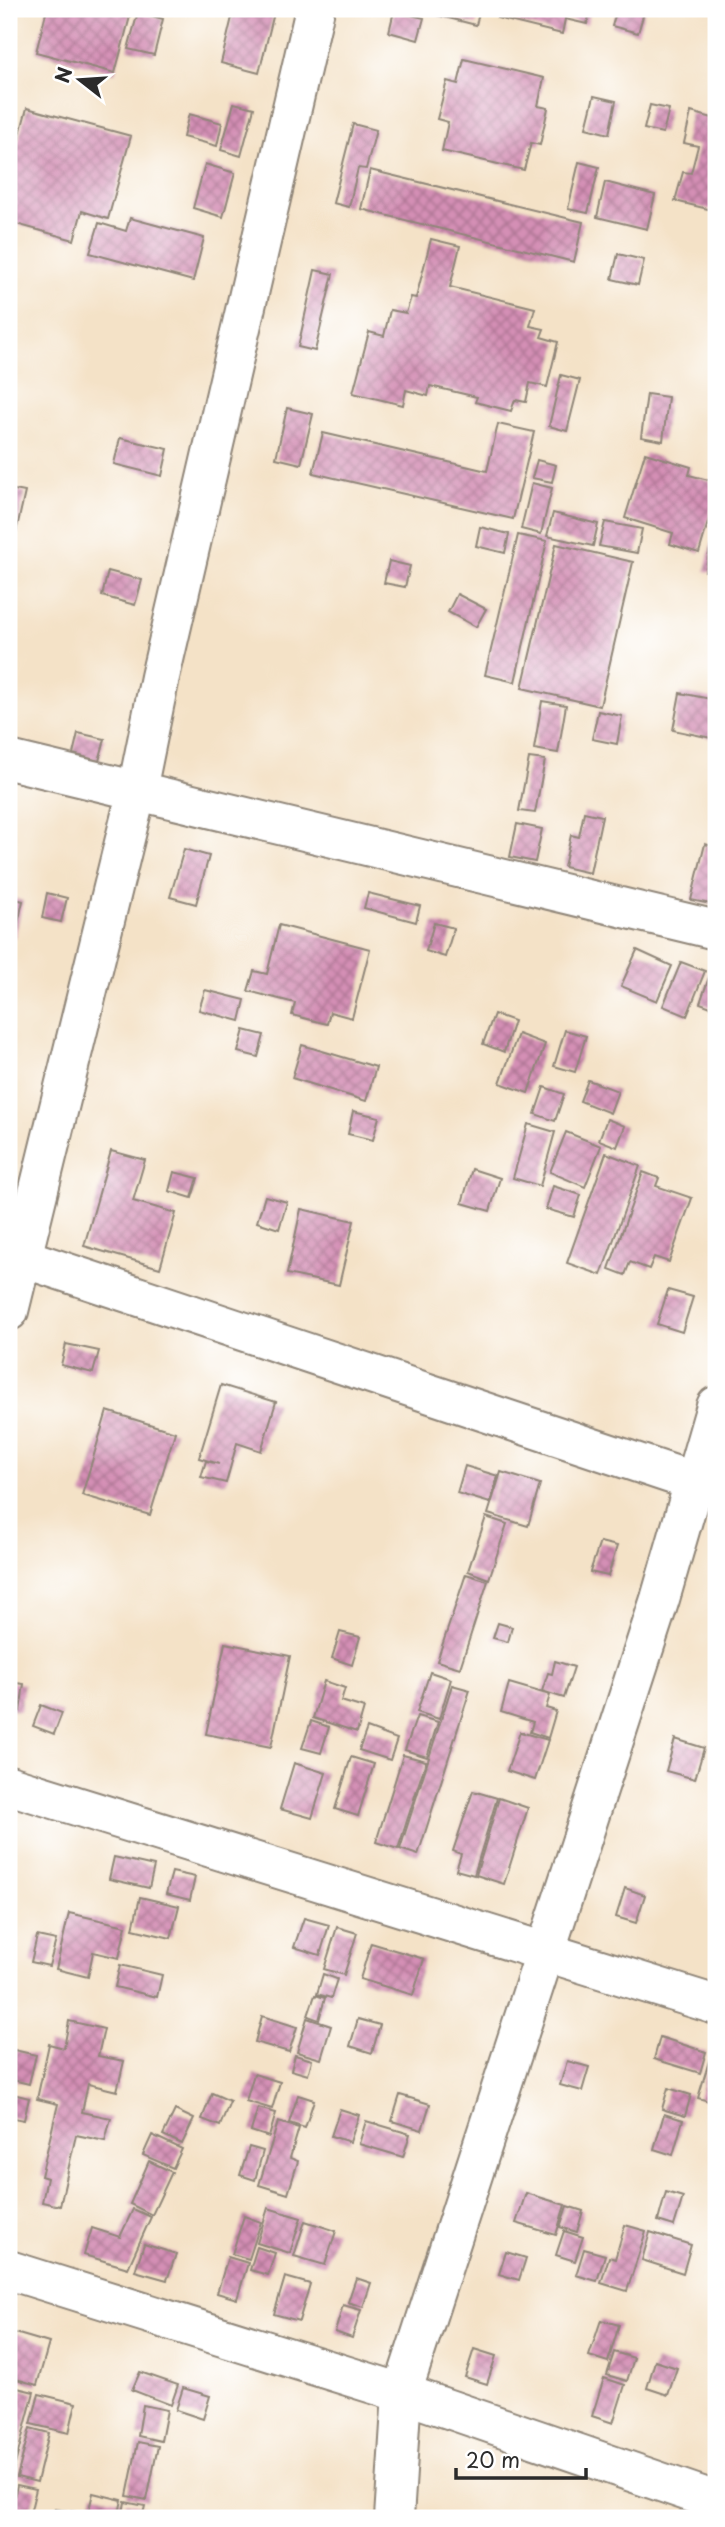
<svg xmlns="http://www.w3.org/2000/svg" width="725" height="2527" font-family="'Playpen Sans',sans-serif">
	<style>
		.building { fill: url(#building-cross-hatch) }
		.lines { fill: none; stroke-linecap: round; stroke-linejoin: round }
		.minor-casing { stroke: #908679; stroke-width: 42 }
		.minor { stroke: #fff; stroke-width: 38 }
	</style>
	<defs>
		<pattern id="building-cross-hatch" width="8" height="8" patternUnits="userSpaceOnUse" patternTransform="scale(1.75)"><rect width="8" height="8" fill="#d48fb5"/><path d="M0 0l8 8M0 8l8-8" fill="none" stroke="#ac7593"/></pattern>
	</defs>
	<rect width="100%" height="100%" fill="#fff"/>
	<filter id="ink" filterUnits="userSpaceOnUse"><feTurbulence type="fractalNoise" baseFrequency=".0143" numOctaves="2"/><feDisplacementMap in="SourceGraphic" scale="14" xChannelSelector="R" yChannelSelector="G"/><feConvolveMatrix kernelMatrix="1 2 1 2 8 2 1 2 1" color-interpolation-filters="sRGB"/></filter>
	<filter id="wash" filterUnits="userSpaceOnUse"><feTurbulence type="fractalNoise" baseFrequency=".00686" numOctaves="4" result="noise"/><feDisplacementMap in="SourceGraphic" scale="28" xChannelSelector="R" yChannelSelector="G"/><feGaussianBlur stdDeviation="1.57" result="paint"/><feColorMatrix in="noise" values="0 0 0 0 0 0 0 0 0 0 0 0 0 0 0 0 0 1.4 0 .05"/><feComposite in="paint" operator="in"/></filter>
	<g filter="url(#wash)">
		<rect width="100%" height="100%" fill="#f4e2c7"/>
		<g id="blocks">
			<g class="building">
				<path d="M47 9H132L115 73 36 52Z"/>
				<path d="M234 9H275L259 73 221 63Z"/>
				<path d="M422 9H480L476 25 421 11Z"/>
				<path d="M500 9H591L587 24 565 19 562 34 497 18Z"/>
				<path d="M617 9H645L638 33 612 26Z"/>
				<path d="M394 11 424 18 418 40 389 32Z"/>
				<path d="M138 12 163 19 154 55 128 49Z"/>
				<path d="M464 59 544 78 538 106 548 108 540 145 531 143 524 170 442 151 448 122 437 119 447 81 458 84Z"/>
				<path d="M594 96 616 101 609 134 586 128Z"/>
				<path d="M234 103 254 108 241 156 221 150Z"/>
				<path d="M650 105 669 109 663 133 644 129Z"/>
				<path d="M27 108 131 136 108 219 82 211 74 240 9 222V175Z"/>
				<path d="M691 112 716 119V211L675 201 683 172 691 173 698 146 684 143Z"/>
				<path d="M189 114 222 123 217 146 183 137Z"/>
				<path d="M353 124 376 130 366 169 358 168 349 207 333 203Z"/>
				<path d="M579 162 599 167 588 213 568 209Z"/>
				<path d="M205 164 235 173 223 217 193 208Z"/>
				<path d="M370 170 583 222 574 262 361 209Z"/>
				<path d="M605 182 655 195 647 229 597 217Z"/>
				<path d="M130 218 204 238 193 281 90 253 99 223 126 231Z"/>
				<path d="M431 239 460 246 450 287 535 308 530 326 544 329 541 337 558 342 547 387 530 383 526 402 515 400 511 411 475 402 477 397 430 386 428 396 406 390 403 405 353 393 369 332 384 336 390 310 406 313 411 297 416 298Z"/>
				<path d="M618 254 644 260 638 285 612 279Z"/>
				<path d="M315 270 333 274 315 351 298 347Z"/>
				<path d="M561 375 580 380 567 431 549 426Z"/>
				<path d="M647 394 668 397 663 441 641 437Z"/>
				<path d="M287 408 313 414 301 464 276 458Z"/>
				<path d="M498 424 534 432 513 519 313 473 323 433 487 471Z"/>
				<path d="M120 438 168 449 162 476 114 464Z"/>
				<path d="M645 453 691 467 689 475 716 482V495L699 553 670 544 673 533 625 518Z"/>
				<path d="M537 460 556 465 552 482 532 478Z"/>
				<path d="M9 474 13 475 9 489 25 492 10 559Z"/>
				<path d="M532 483 552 488 541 534 521 529Z"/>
				<path d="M553 513 598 524 593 546 547 536Z"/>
				<path d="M605 522 642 529 637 553 599 546Z"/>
				<path d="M480 527 509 534 505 553 476 546Z"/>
				<path d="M518 535 547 541 515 682 485 675Z"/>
				<path d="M712 541 716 542V573L705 571Z"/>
				<path d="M556 544 633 562 600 706 522 688Z"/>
				<path d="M389 561 410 566 405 587 384 583Z"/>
				<path d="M108 571 142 580 135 605 102 596Z"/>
				<path d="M457 594 486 609 476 627 448 612Z"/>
				<path d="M680 693 716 700V739L673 730Z"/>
				<path d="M542 701 566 705 558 753 534 749Z"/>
				<path d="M598 711 622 716 617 744 592 739Z"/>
				<path d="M78 733 105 739 99 761 73 754Z"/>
				<path d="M529 758 545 760 535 813 519 811Z"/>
				<path d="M584 812 602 816 590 873 564 867 571 835 579 837Z"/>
				<path d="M517 824 542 829 535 862 510 857Z"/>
				<path d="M705 844 716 847 715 905 691 900Z"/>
				<path d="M184 849 209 856 196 904 170 897Z"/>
				<path d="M47 893 67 898 61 922 42 918Z"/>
				<path d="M368 893 420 906 416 922 364 908Z"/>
				<path d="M9 897 23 901 15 937 9 935Z"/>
				<path d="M434 923 454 928 445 957 426 951Z"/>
				<path d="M279 925 370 949 352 1018 330 1012 327 1024 292 1015 295 1003 248 991 254 971 267 974Z"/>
				<path d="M637 950 672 966 657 1001 621 986Z"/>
				<path d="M681 962 705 971 687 1016 663 1006Z"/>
				<path d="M712 969 716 971V1009L700 1003Z"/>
				<path d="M205 990 245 1000 240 1021 199 1010Z"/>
				<path d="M494 1014 514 1021 504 1052 483 1044Z"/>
				<path d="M244 1030 264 1035 258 1057 238 1052Z"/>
				<path d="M565 1030 586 1036 575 1072 554 1066Z"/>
				<path d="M518 1034 545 1044 528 1093 500 1083Z"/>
				<path d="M302 1045 376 1067 366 1101 292 1078Z"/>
				<path d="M588 1080 618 1091 610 1113 580 1101Z"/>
				<path d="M544 1087 564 1094 555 1121 535 1114Z"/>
				<path d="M353 1111 379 1117 373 1140 348 1134Z"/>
				<path d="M607 1119 625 1126 617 1147 599 1140Z"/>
				<path d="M528 1124 555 1132 540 1186 513 1178Z"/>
				<path d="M566 1132 601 1146 585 1187 550 1172Z"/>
				<path d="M111 1151 145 1160 133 1201 176 1213 160 1268 84 1246Z"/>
				<path d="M606 1153 640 1166 601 1275 567 1263Z"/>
				<path d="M472 1169 500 1178 490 1211 462 1203Z"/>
				<path d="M174 1172 198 1178 192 1198 169 1191Z"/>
				<path d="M643 1172 659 1178 656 1186 692 1198 669 1262 654 1257 649 1269 630 1262 625 1275 609 1269Z"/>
				<path d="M553 1186 581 1195 574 1217 546 1209Z"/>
				<path d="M265 1196 287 1202 279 1229 257 1222Z"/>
				<path d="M301 1209 354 1221 339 1285 287 1274Z"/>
				<path d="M668 1290 693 1297 682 1332 657 1324Z"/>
				<path d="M66 1344 99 1351 93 1373 61 1365Z"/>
				<path d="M221 1385 276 1402 261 1451 237 1443 226 1483 201 1477 206 1461 219 1464 199 1458Z"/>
				<path d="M107 1411 175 1432 150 1515 82 1495Z"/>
				<path d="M465 1466 498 1476 490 1503 457 1493Z"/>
				<path d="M501 1472 540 1484 528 1526 488 1514Z"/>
				<path d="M486 1517 507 1524 489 1579 468 1571Z"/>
				<path d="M600 1542 617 1546 608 1576 590 1572Z"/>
				<path d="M466 1574 488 1581 460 1668 437 1661Z"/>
				<path d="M498 1623 512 1627 508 1642 493 1638Z"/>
				<path d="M340 1632 360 1637 352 1665 332 1658Z"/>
				<path d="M225 1643 290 1656 271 1747 206 1734Z"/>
				<path d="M555 1661 574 1667 564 1698 542 1691 548 1673 552 1674Z"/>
				<path d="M430 1672 451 1679 439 1719 417 1712Z"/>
				<path d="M324 1681 345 1688 341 1701 364 1708 357 1732 313 1718Z"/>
				<path d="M9 1682 24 1684 20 1711 9 1709Z"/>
				<path d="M509 1683 550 1695 546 1708 556 1711 548 1738 530 1732 533 1722 501 1712Z"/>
				<path d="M452 1685 470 1690 418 1855 400 1849Z"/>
				<path d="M41 1705 62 1713 54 1734 33 1726Z"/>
				<path d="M417 1716 438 1722 427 1757 405 1750Z"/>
				<path d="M311 1721 329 1727 321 1753 302 1748Z"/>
				<path d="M367 1728 397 1739 390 1760 359 1750Z"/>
				<path d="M520 1732 548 1740 535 1780 507 1771Z"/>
				<path d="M675 1739 704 1748 695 1779 666 1771Z"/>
				<path d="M403 1755 426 1761 398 1849 376 1842Z"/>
				<path d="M351 1757 374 1764 358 1816 335 1809Z"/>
				<path d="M294 1763 326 1773 312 1818 280 1809Z"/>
				<path d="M473 1791 497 1798 474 1875 456 1870 461 1854 453 1851Z"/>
				<path d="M499 1798 528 1808 504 1884 476 1875Z"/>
				<path d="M114 1857 154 1866 149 1888 109 1879Z"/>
				<path d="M172 1872 195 1877 190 1900 166 1894Z"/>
				<path d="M625 1888 645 1895 636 1923 616 1917Z"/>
				<path d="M140 1897 179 1906 171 1938 133 1929Z"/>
				<path d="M69 1913 126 1926 119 1958 93 1952 88 1977 56 1969Z"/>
				<path d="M304 1918 329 1925 320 1955 294 1947Z"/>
				<path d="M337 1927 357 1933 344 1975 324 1969Z"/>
				<path d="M37 1936 56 1940 49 1966 31 1962Z"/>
				<path d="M371 1943 424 1959 413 1995 360 1979Z"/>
				<path d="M120 1965 162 1975 157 1997 115 1987Z"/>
				<path d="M323 1974 337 1979 331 1998 317 1994Z"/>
				<path d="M315 1995 325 1998 319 2020 308 2016Z"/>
				<path d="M262 2016 297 2027 289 2052 255 2042Z"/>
				<path d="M307 2018 331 2026 321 2059 297 2052Z"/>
				<path d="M358 2019 380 2025 372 2053 350 2046Z"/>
				<path d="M69 2021 104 2029 98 2056 124 2061 117 2091 88 2084 82 2112 111 2118 105 2141 76 2135 60 2206 42 2202 47 2178 41 2176 58 2104 37 2099 49 2044 64 2048Z"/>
				<path d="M660 2037 706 2052 700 2073 654 2059Z"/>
				<path d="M14 2050 36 2055 29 2084 9 2079Z"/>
				<path d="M712 2051 716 2052V2103L698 2098Z"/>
				<path d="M295 2055 312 2060 308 2075 291 2070Z"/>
				<path d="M567 2061 589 2067 582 2091 560 2085Z"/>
				<path d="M254 2074 280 2082 272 2109 246 2101Z"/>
				<path d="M668 2088 691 2095 685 2116 662 2109Z"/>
				<path d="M9 2093 29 2098 24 2120 9 2117Z"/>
				<path d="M212 2093 230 2101 220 2126 202 2119Z"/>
				<path d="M298 2095 314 2100 305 2128 289 2123Z"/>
				<path d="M400 2095 430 2104 422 2130 392 2121Z"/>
				<path d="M258 2108 276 2113 269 2137 251 2131Z"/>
				<path d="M340 2109 359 2115 350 2142 331 2136Z"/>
				<path d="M175 2110 194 2119 182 2144 163 2135Z"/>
				<path d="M664 2114 683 2120 673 2155 654 2149Z"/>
				<path d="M366 2121 410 2134 403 2157 359 2144Z"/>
				<path d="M278 2122 299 2128 290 2158 298 2161 288 2194 259 2185Z"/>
				<path d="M152 2135 182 2149 173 2168 143 2155Z"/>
				<path d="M249 2147 263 2151 255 2180 240 2175Z"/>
				<path d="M149 2161 172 2172 152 2215 130 2204Z"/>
				<path d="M666 2192 683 2197 674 2226 658 2221Z"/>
				<path d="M526 2193 565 2205 556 2235 516 2223Z"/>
				<path d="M567 2206 583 2211 577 2232 560 2227Z"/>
				<path d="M268 2208 301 2218 290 2253 257 2243Z"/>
				<path d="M133 2209 151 2217 128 2268 84 2255 92 2228 120 2237Z"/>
				<path d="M244 2216 261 2222 249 2259 232 2254Z"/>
				<path d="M305 2221 336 2231 325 2265 294 2256Z"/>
				<path d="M625 2225 646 2231 627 2291 601 2283 609 2257 615 2259Z"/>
				<path d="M564 2231 583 2237 575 2261 556 2255Z"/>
				<path d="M650 2232 691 2245 683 2273 642 2260Z"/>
				<path d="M144 2244 176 2254 167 2280 135 2271Z"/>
				<path d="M257 2247 275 2253 268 2275 250 2270Z"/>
				<path d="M584 2249 605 2255 597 2281 576 2275Z"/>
				<path d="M506 2252 526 2258 519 2280 499 2274Z"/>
				<path d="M228 2257 248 2263 237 2299 217 2293Z"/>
				<path d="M285 2277 310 2284 299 2321 274 2314Z"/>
				<path d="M356 2278 371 2283 363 2307 348 2302Z"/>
				<path d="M343 2305 361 2310 352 2338 335 2332Z"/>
				<path d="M601 2320 619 2325 608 2362 589 2356Z"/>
				<path d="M15 2333 49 2343 37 2385 9 2377V2354Z"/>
				<path d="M474 2349 496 2356 487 2384 465 2377Z"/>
				<path d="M614 2352 634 2358 627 2381 607 2375Z"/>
				<path d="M655 2361 677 2368 668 2395 647 2388Z"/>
				<path d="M140 2372 178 2385 171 2405 132 2390Z"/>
				<path d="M604 2378 625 2385 613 2423 592 2416Z"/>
				<path d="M9 2386 34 2392 12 2476 9 2475Z"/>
				<path d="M183 2388 210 2396 203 2419 176 2410Z"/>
				<path d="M39 2394 76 2403 69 2433 31 2424Z"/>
				<path d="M143 2405 167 2410 161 2441 138 2436Z"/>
				<path d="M30 2428 49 2433 37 2482 17 2477Z"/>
				<path d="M138 2442 158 2446 147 2500 127 2496Z"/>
				<path d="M17 2485 36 2489 29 2518H9Z"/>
				<path d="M93 2493 122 2500 118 2518H106L88 2514Z"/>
				<path d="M125 2502 145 2506 142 2518H122Z"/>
				<path d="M54 2509 78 2512 77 2518H53Z"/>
			</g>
		</g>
	</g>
	<g filter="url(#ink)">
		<use href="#blocks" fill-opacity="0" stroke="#908679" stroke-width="2"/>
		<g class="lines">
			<defs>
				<g id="minor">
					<path d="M9 760 716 930"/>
					<path d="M23 1258 716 1489"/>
					<path d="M9 1311 137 790 160 677 315 9"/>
					<path d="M9 1785 716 2005"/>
					<path d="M9 2270 402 2393 716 2501"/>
					<path d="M394 2518 402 2393 660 1599 716 1406"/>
				</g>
			</defs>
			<use href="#minor" class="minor-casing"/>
			<use href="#minor" class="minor"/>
		</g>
	</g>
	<rect width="725" height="2527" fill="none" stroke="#fff" stroke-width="35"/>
	<g transform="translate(80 80) rotate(287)" stroke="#ffffff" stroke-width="5" paint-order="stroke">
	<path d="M0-5L12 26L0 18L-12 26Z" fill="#2b2b2b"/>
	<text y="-10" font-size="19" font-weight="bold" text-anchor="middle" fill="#2b2b2b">N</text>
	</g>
	<path d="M456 2468v10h130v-10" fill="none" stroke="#2b2b2b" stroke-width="3.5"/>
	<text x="466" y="2468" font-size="21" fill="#2b2b2b" stroke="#ffffff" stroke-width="5" paint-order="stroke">20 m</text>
</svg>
